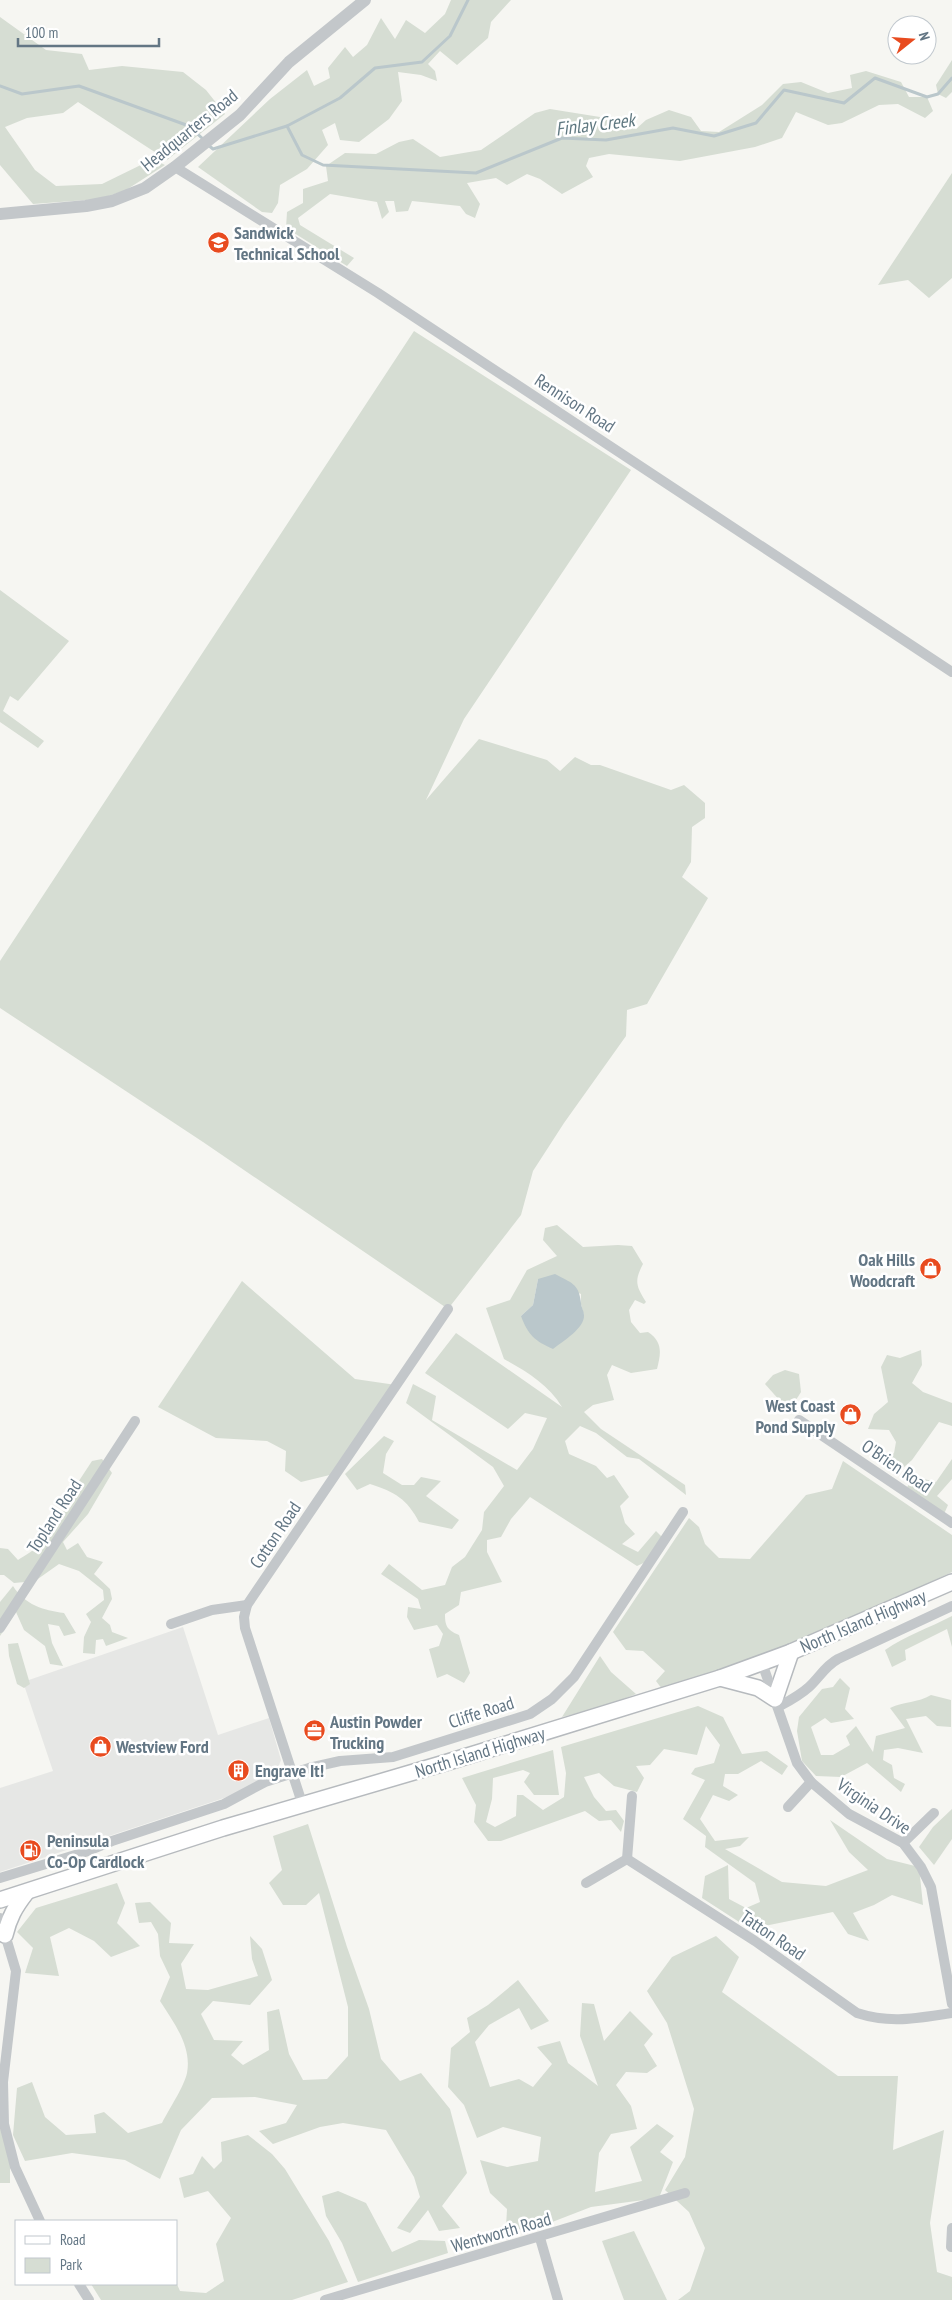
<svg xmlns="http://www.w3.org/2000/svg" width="952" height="2300" font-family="'PT Sans Narrow',sans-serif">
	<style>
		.built { fill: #e6e7e5 }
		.green { fill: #d6ddd3; fill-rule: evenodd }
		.water { fill: #bac7cb }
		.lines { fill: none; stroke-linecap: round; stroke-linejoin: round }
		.stream { stroke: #bac7cb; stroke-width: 3 }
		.primary-casing { stroke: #b6babe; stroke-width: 18 }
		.minor { stroke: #c3c7ca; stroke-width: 10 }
		.tertiary { stroke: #c3c7ca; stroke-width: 12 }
		.primary { stroke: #fff; stroke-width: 15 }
		.labels { text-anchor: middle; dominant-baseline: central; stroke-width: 5; stroke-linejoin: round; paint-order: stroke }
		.street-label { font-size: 18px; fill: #637684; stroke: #fff }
		.poi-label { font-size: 18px; font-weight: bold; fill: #637684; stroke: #fff; text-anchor: start }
		.water-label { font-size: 19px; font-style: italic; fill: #5f7881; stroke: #fff }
	</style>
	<rect width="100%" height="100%" fill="#f6f6f2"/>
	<path class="built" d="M183 1627 218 1735 269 1718 281 1760 277 1770 236 1794 0 1872V1788L53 1771 23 1682Z"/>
	<g class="green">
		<path d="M451 0H511L491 22 488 38 457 65 440 51 428 64 435 71 437 81 421 75 398 72 402 101 389 119 359 142 340 140 335 123 322 130 328 145 307 169 280 185 278 203 272 213 262 212 198 167 270 99 307 70 314 86 330 78 328 68 345 47 353 57 367 45 381 18 395 39 406 20 425 33 445 14Z"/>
		<path d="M0 17 46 50 82 54 89 70 122 66 183 72 206 90 225 114 167 160 78 102 63 113 27 118 5 127 35 170 56 186 102 184 153 159 165 165 126 190 100 199 33 204 0 165Z"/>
		<path d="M952 60V92L946 98 938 94 936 85Z"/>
		<path d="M866 71 901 82 909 97H927L933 111 925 118 898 104 879 105 842 123 828 125 796 112 782 138 755 147 680 161 609 154 589 158 586 166 593 177 562 194 540 179 527 174 507 185 496 178 467 183 480 204 475 218 466 214 460 206 412 201 408 211 396 212 394 201H385L389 212 382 219 377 202 330 194 298 218 300 225 354 258 347 266 286 228 287 212 303 203V189L328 181 326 166 345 153 376 154 399 142 413 139 440 157 481 150 535 113 550 109 625 121 636 129 646 120 669 110 691 117 701 131 719 132 762 105 783 84 801 82 828 93 852 88 850 75Z"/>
		<path d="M952 173V278L929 298 908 280 878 285Z"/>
		<path d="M414 331 631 470 464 719 426 800 479 739 547 760 560 771 575 757 591 765H600L671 790 684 785 705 803V818L692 827 691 862 682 877 708 898 647 1004 627 1010 626 1036 564 1123 533 1171 521 1215 448 1309 203 1142 0 1008V961Z"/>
		<path d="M0 590 69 641 18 701 10 696 3 711 44 741 38 748 0 722Z"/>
		<path d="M557 1225 583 1247 618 1245 632 1246 643 1264C634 1281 636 1286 646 1302L644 1304 635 1300 629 1310 631 1322 640 1333 648 1332C663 1342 661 1353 657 1369L631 1373 612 1365 607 1375 614 1400 593 1405 584 1412 601 1429 685 1485 686 1495 639 1459 627 1457 596 1433 580 1426 565 1441 569 1454 596 1466 607 1478 614 1475 629 1497 620 1506 625 1523 635 1534 622 1544 638 1552 656 1531 664 1539 648 1561 637 1566 530 1497 511 1519 501 1537 487 1540V1552L502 1582 461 1592 459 1605 445 1614C445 1626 447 1630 459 1635L470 1673 464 1683 447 1674 437 1678 429 1649 439 1646 443 1634 437 1625 414 1630 407 1617 408 1607 421 1609 418 1599 381 1574 389 1564 422 1590 445 1585 452 1567 465 1557 482 1530 484 1512 504 1486 493 1467 406 1403 413 1384 436 1396 432 1420 517 1470 533 1449 547 1418 525 1413 508 1429 425 1373 456 1333 562 1407C549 1385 526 1371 504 1359L486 1308 510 1300 527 1270 557 1256 543 1240 545 1228ZM538 1279 581 1294V1304L584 1316H521L533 1305Z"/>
		<path d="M242 1281 355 1379 396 1385 338 1473 301 1482 285 1471 286 1451 267 1441 216 1438 158 1407Z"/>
		<path d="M921 1350 922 1365 912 1383 923 1392 952 1403V1426L939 1422 912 1460 895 1475 889 1471 887 1460 894 1453 896 1442 889 1430 868 1429 874 1414 888 1402 881 1367 887 1355 900 1358Z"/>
		<path d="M785 1370 799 1374 801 1392 789 1411 765 1384 773 1375Z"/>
		<path d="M384 1436 394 1441 386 1454 383 1473 402 1485H414L421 1477 441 1481 426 1496 459 1520 452 1529 419 1522C407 1499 395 1492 370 1484L357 1490 345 1474Z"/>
		<path d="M102 1459 112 1473 88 1514 63 1542 67 1550 78 1543 87 1557 103 1562 94 1574 110 1589 112 1599 102 1618 110 1625 112 1632 128 1638 106 1646 103 1639 96 1640 95 1654 83 1653 84 1637 91 1622 86 1614 104 1600 103 1590 79 1571 59 1564 35 1581 14 1583 4 1575H0V1548L8 1549 18 1560C36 1549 47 1542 49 1520L71 1507 69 1496 92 1461Z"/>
		<path d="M952 1459V1479L937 1496 948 1505 944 1514 907 1487 916 1477 936 1482Z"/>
		<path d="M843 1461 952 1535V1572L868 1612 750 1660 662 1689 656 1681 665 1671 643 1651 626 1650 613 1632 689 1518 699 1527 705 1544 719 1558 750 1559 806 1495 832 1489Z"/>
		<path d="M13 1586C25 1605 43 1610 64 1613L76 1633 64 1636 59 1626 48 1624 52 1643 63 1666 50 1664 45 1646 24 1630 16 1612 0 1636V1602Z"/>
		<path d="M952 1616V1647L947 1629 905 1650 906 1660 892 1667 885 1650C905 1636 929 1628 952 1616Z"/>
		<path d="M18 1643 30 1684 24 1688 17 1684 9 1656 8 1644Z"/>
		<path d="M600 1656 611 1672 636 1694 606 1706 562 1717Z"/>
		<path d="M840 1678 850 1688 845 1709 854 1719 831 1723 825 1718 811 1727 821 1755H833L850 1745 846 1736 856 1726 873 1752 876 1736 905 1728 890 1708C904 1701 918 1703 931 1695L951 1700V1727L937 1726 926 1716 906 1719 923 1753 898 1748 884 1750 883 1760 892 1765 894 1778 905 1784 901 1792 867 1763 841 1777 816 1776 802 1761 797 1731 799 1717 822 1689 833 1687Z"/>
		<path d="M698 1706 723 1717 742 1754 767 1751 788 1766 782 1775 761 1761 738 1774H725L723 1786 738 1795 729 1801 713 1795 700 1819 715 1841 749 1837 740 1846 725 1849 782 1882 826 1886 868 1870 849 1852 830 1820 887 1859 919 1867 923 1905 892 1895 874 1905 853 1913 869 1941 848 1934 833 1912 750 1929 702 1898 705 1876 728 1865 729 1899 746 1908 760 1902 755 1883 705 1847 706 1836 683 1819 705 1780 691 1774 695 1768 714 1763 720 1745 706 1726 697 1755 664 1749 650 1765 636 1766 644 1778 637 1792 614 1786 599 1773 584 1777 594 1797 606 1811 616 1810 624 1821 621 1832 611 1820 599 1821 585 1811 501 1841H488L474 1822 476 1805 462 1778 553 1750 559 1795H534L524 1782 530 1773 523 1770 493 1778 492 1799 486 1822 495 1827 516 1816 517 1795H523L543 1810 564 1797 566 1773 561 1747Z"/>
		<path d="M952 1809V1839L934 1865 919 1847 933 1827Z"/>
		<path d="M308 1824 347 1947 369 2009 381 2059 400 2081 421 2073 450 2109 467 2173 442 2206 460 2228 439 2231 428 2210 410 2233 397 2228 420 2197 414 2177 386 2130 343 2123 320 2127 273 2144 259 2131 286 2123 297 2105 255 2097 212 2098 181 2130 160 2179 125 2160 72 2153 25 2161 13 2135 17 2088 32 2082 45 2117 66 2135 96 2133 94 2115 104 2112 128 2133 162 2123C169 2109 184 2087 187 2073 192 2046 174 2023 160 2001L170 1977 160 1956 158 1934 151 1922 139 1923 135 1903 150 1902 171 1923 169 1943 194 1944 181 1964 186 1989 208 1990 258 1976 252 1959 250 1936 262 1949 272 1980 250 2005 213 2001 201 2014 214 2040 243 2041 231 2055 243 2065 269 2050 267 2012 279 2009 289 2054 303 2080 327 2079 348 2056V2007L319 1893 306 1905H283L269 1883 282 1870 273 1836Z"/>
		<path d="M117 1883 125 1903 117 1923 140 1946 111 1957 94 1941 69 1928 50 1937 59 1976 25 1973 33 1948 17 1932 36 1908Z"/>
		<path d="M716 1936 739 1957 722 1992 838 2076H898L893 2150 944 2130 930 2223 937 2272 952 2277V2300H678L690 2291 705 2248 689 2212 665 2190 685 2157 694 2109 667 2023 647 1991 672 1957Z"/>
		<path d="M518 1980 549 2021 531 2030 519 2008 489 2025 475 2042 490 2087 519 2079 533 2087 552 2064 537 2047 560 2041 568 2063 598 2086 580 2036 582 2003 594 2004 604 2041 630 2011 653 2034 644 2045 657 2066 647 2073 626 2072 616 2085 631 2106 637 2129 611 2134 599 2153 595 2192 642 2181 630 2147 657 2124 674 2136 660 2152 673 2162 659 2198 591 2207 529 2231 506 2227 507 2209 490 2193 480 2160 507 2167 538 2161 541 2137 503 2127 477 2138 464 2105 448 2087 451 2048 470 2032 467 2018 488 2005Z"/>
		<path d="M0 2095 10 2157V2183H0Z"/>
		<path d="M248 2135 272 2154 285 2169 329 2241 348 2282 292 2300H101L91 2284H176V2282L180 2291 206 2293 224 2281 216 2244 231 2218 208 2191 184 2198 179 2178 193 2174 202 2156 214 2169 222 2161 221 2142Z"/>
		<path d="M338 2191 366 2203 392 2252 419 2240 445 2241 448 2253 358 2282 342 2243 326 2216 322 2196Z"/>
		<path d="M634 2231 667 2300H624L602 2241Z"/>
	</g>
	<path class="water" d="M555 1274C571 1283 579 1283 581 1303 581 1307 584 1311 584 1315 585 1328 563 1341 553 1349 535 1341 528 1335 521 1316L533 1305 538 1279Z"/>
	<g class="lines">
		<g class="stream">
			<path d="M0 86 22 94 79 86 189 126 203 139"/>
			<path d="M287 126 302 155 323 165 476 173 562 138 606 140 673 128 714 136 756 123 784 90 844 103 875 78 927 97 938 94 952 78"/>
			<path d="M207 144 213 149 287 126 340 98 375 68 422 62 450 36 468 0"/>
		</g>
		<defs>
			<g id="primary">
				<path d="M720 1678 758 1688 775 1699 791 1652"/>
				<path d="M0 1900 223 1828 448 1762 720 1678 791 1652 952 1582"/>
				<path d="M0 1932 5 1935C9 1918 15 1907 26 1893"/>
			</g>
		</defs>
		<use href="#primary" class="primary-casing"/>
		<g class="minor">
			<path d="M175 167 378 293 952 672"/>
			<path d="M799 1420 952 1523"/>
			<path d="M171 1624 212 1610 247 1605"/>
			<path d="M0 1628 135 1421"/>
			<path d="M762 1663 797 1763 811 1782 849 1814 903 1843 921 1867 931 1887 952 2004"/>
			<path d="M778 1707C789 1701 799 1696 809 1687 819 1678 825 1666 838 1659L952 1606"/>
			<path d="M303 1806 245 1628 244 1617 247 1605 448 1309"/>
			<path d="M788 1807 811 1782"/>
			<path d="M903 1843 934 1813"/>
			<path d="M627 1859 755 1941 857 2013C891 2024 917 2018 952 2013"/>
			<path d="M627 1859 632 1796"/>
			<path d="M0 1878 85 1852 112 1841 224 1804 265 1782 309 1768 340 1761 393 1757 530 1714 552 1699 574 1677 683 1512"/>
			<path d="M586 1883 627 1859"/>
			<path d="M0 1918 16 1971 3 2082 4 2124 15 2167 40 2221"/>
			<path d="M540 2238 558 2300"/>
			<path d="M951 2247 952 2228"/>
			<path d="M79 2284 89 2300"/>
			<path d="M325 2300 685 2193"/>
		</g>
		<path class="tertiary" d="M0 214 86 206 112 201 145 188 175 167 240 115 289 62 365 0"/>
		<use href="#primary" class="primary"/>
	</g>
	<defs>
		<symbol id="school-disc" viewBox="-11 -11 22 22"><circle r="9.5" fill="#e84b1f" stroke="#fff"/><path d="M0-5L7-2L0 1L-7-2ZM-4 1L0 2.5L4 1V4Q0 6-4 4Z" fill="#fff"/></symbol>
		<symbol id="shop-disc" viewBox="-11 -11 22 22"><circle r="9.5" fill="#e84b1f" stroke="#fff"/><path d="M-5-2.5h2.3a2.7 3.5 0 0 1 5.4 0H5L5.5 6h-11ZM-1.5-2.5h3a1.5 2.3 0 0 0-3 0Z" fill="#fff"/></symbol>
		<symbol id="office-disc" viewBox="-11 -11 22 22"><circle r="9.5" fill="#e84b1f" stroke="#fff"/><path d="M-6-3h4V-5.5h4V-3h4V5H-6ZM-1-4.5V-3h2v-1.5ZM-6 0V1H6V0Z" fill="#fff"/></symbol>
		<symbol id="building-disc" viewBox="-11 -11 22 22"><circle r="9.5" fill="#e84b1f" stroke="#fff"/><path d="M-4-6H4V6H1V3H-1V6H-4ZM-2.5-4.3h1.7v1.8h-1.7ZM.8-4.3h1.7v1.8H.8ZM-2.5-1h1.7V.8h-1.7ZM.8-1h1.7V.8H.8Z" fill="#fff"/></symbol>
		<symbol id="fuel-disc" viewBox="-11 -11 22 22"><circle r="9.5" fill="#e84b1f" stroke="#fff"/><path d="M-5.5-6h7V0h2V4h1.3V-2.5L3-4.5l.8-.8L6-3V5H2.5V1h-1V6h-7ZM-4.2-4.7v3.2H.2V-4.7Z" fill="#fff"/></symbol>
	</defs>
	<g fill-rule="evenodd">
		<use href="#school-disc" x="206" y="230" width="25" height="25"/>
		<use href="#shop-disc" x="918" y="1256" width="25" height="25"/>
		<use href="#shop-disc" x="838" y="1402" width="25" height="25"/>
		<use href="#office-disc" x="302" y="1718" width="25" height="25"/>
		<use href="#shop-disc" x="88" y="1734" width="25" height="25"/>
		<use href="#building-disc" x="226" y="1758" width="25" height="25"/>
		<use href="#fuel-disc" x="18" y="1838" width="25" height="25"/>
	</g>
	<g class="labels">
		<g class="street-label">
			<text transform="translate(189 130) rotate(-39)">Headquarters Road</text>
			<text transform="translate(575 403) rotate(33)">Rennison Road</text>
			<text transform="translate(897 1466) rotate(34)">O'Brien Road</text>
			<text transform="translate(54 1516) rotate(-57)">Topland Road</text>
			<text transform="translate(275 1535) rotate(-56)">Cotton Road</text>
			<text transform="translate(863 1621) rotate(-23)">North Island Highway</text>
			<text transform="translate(481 1712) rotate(-18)">Cliffe Road</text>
			<text transform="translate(480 1752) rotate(-17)">North Island Highway</text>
			<text transform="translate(874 1806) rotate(34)">Virginia Drive</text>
			<text transform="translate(773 1935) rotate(34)">Tatton Road</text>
			<text transform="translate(501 2232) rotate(-16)">Wentworth Road</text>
		</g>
		<g class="poi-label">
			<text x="234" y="232">Sandwick<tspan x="234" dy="21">Technical School</tspan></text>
			<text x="915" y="1259" text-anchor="end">Oak Hills<tspan x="915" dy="21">Woodcraft</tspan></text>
			<text x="835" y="1405" text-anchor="end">West Coast<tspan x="835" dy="21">Pond Supply</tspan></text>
			<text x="330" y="1721">Austin Powder<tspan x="330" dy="21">Trucking</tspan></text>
			<text x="116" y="1746">Westview Ford</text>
			<text x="255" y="1770">Engrave It!</text>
			<text x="47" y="1840">Peninsula<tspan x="47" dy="21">Co-Op Cardlock</tspan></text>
		</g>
		<g class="water-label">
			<text transform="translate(595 124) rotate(-7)">Finlay Creek</text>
		</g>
	</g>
	<rect x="15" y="2220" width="162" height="65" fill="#ffffff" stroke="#c1c8ce"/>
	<rect x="25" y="2236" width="25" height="8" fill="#ffffff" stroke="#c1c8ce"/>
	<text x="60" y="2245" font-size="15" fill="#637684">Road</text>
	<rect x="25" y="2258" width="25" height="15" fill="#d6ddd3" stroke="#c1c8ce"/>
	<text x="60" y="2270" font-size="15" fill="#637684">Park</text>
	<g transform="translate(912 40) rotate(73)"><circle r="24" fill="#ffffff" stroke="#c1c8ce"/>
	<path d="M0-4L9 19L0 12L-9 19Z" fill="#e84b1f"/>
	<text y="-8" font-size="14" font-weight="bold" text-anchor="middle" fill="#637684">N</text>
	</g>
	<path d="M18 38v8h141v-8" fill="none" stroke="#637684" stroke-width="2.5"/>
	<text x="25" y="38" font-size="15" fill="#637684" stroke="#ffffff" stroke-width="4" paint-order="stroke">100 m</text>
</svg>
